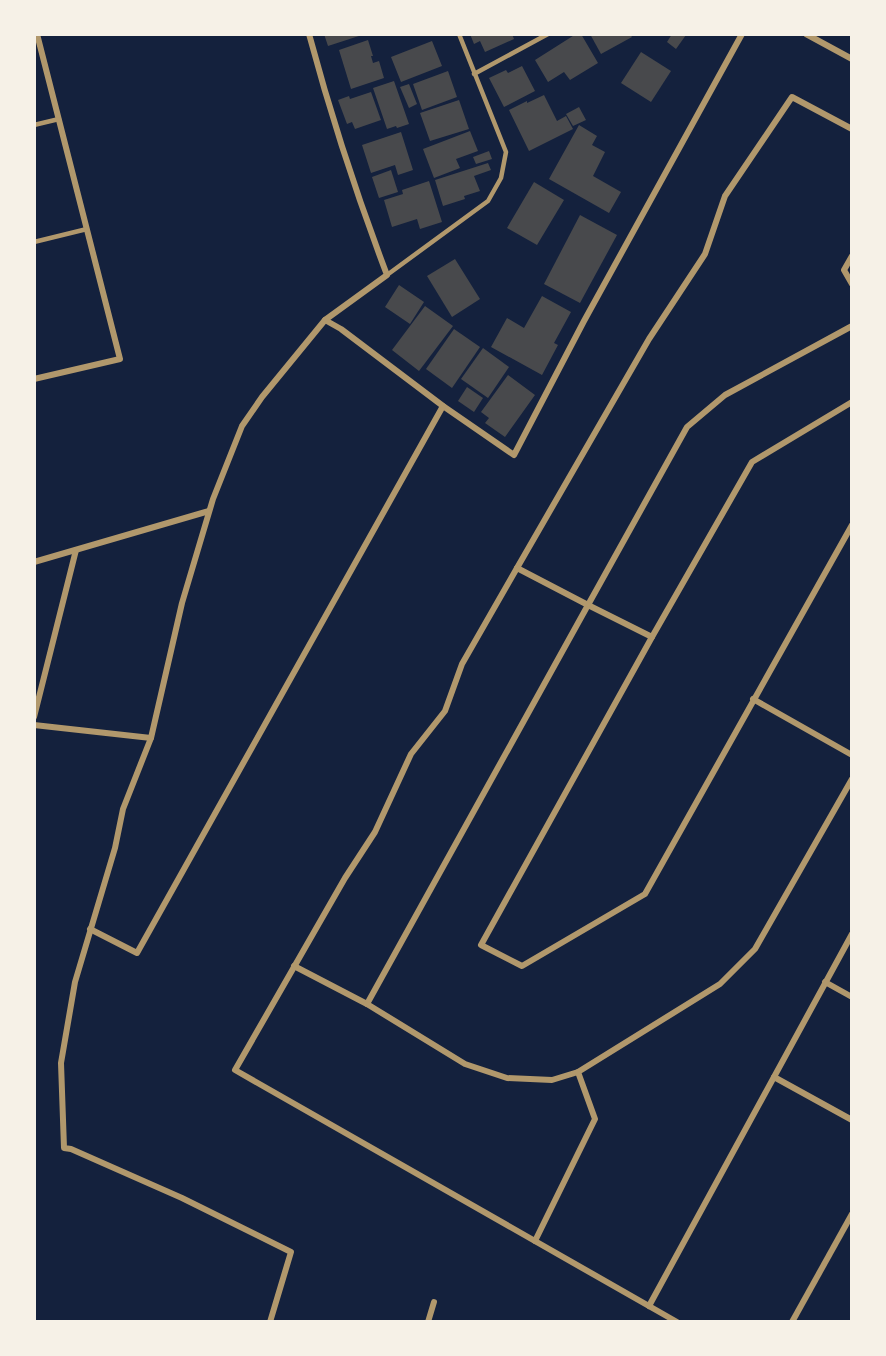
<svg xmlns="http://www.w3.org/2000/svg" width="886" height="1356" font-family="Barlow,sans-serif">
	<style>
		.building { fill: #48494c }
		.lines { fill: none; stroke-linecap: round; stroke-linejoin: round }
		.service { stroke: #b1986c; stroke-width: 4.5 }
		.minor { stroke: #b1986c; stroke-width: 6 }
	</style>
	<rect width="100%" height="100%" fill="#14213d"/>
	<g class="building">
		<path d="M324 34H362V35L328 46Z"/>
		<path d="M470 34H512L514 39 485 52 480 41 474 44Z"/>
		<path d="M576 34H581L598 63 570 80 564 72 548 82 535 60Z"/>
		<path d="M590 34H630L632 37 601 54Z"/>
		<path d="M672 34 686 35 676 49 667 42Z"/>
		<path d="M368 40 373 56H371L373 63 379 61 384 78 351 89 339 50Z"/>
		<path d="M432 41 442 66 401 82 391 57Z"/>
		<path d="M641 52 671 71 651 102 621 83Z"/>
		<path d="M522 66 535 91 504 107 489 78 506 70 508 73Z"/>
		<path d="M448 71 457 97 422 110 413 84Z"/>
		<path d="M394 81 409 124 397 128 396 126 387 129 373 88Z"/>
		<path d="M409 84 417 104 409 108 400 87Z"/>
		<path d="M371 92 381 120 355 129 352 122 347 124 338 100 349 96 350 99Z"/>
		<path d="M544 95 557 121 566 116 573 129 529 151 509 110 527 101V103Z"/>
		<path d="M459 100 469 129 430 141 420 113Z"/>
		<path d="M579 107 586 120 573 126 566 114Z"/>
		<path d="M579 125 597 136 592 145 605 152 593 176 621 192 609 213 549 179Z"/>
		<path d="M470 131 478 151 456 159 460 168 434 178 423 149Z"/>
		<path d="M401 132 413 170 398 175 395 165 371 173 362 145Z"/>
		<path d="M489 151 492 159 476 164 473 157Z"/>
		<path d="M488 163 491 170 474 176 480 191 464 196 465 199 443 206 435 180Z"/>
		<path d="M391 170 398 192 379 198 372 177Z"/>
		<path d="M429 181 442 222 420 229 417 219 392 227 384 200 403 194 402 190Z"/>
		<path d="M534 182 564 200 537 245 507 228Z"/>
		<path d="M580 215 617 235 580 303 544 284Z"/>
		<path d="M455 259 480 299 452 317 427 276Z"/>
		<path d="M399 285 424 302 410 324 385 307Z"/>
		<path d="M542 296 571 312 554 343 558 345 542 375 491 347 507 318 524 328Z"/>
		<path d="M425 306 453 326 419 371 392 350Z"/>
		<path d="M454 329 480 347 452 388 426 369Z"/>
		<path d="M483 348 509 367 488 398 461 379Z"/>
		<path d="M508 375 535 395 505 437 485 423 489 418 481 412Z"/>
		<path d="M467 387 483 398 474 412 458 401Z"/>
	</g>
	<g class="lines">
		<g class="service">
			<path d="M474 74 548 34"/>
			<path d="M34 125 59 119"/>
			<path d="M34 242 87 229"/>
			<path d="M387 275 488 201 501 178 506 152 459 34"/>
		</g>
		<g class="minor">
			<path d="M806 34 852 59"/>
			<path d="M852 256 844 270 852 284"/>
			<path d="M325 320 341 329 443 406 514 455 584 321 742 34"/>
			<path d="M852 326 725 395 687 427 588 605 652 637 752 462 852 402"/>
			<path d="M34 379 120 359 37 34"/>
			<path d="M34 562 209 511"/>
			<path d="M652 637 481 945 522 966 645 894 852 525"/>
			<path d="M753 699 852 755"/>
			<path d="M34 717 76 550"/>
			<path d="M34 725 151 738"/>
			<path d="M90 929 137 953 443 406"/>
			<path d="M294 966 367 1004 588 605 517 568"/>
			<path d="M825 982 852 997"/>
			<path d="M367 1004 465 1064 507 1078 552 1080 578 1072"/>
			<path d="M774 1077 852 1120"/>
			<path d="M535 1241 595 1119 578 1072 720 984 755 949 852 779"/>
			<path d="M649 1306 852 934"/>
			<path d="M270 1322 291 1252 182 1198 71 1149 64 1148 61 1063 75 982 115 848 123 809 151 738 182 603 213 499 242 426 262 397 325 320 387 275C357 196 331 116 309 34"/>
			<path d="M428 1322 434 1302"/>
			<path d="M677 1322 235 1070 345 878 375 832 411 754 445 711 462 664 517 568 649 339 705 254 725 196 792 97 852 129"/>
			<path d="M792 1322 852 1214"/>
		</g>
	</g>
	<rect width="886" height="1356" fill="none" stroke="#f6f1e7" stroke-width="72"/>
</svg>
